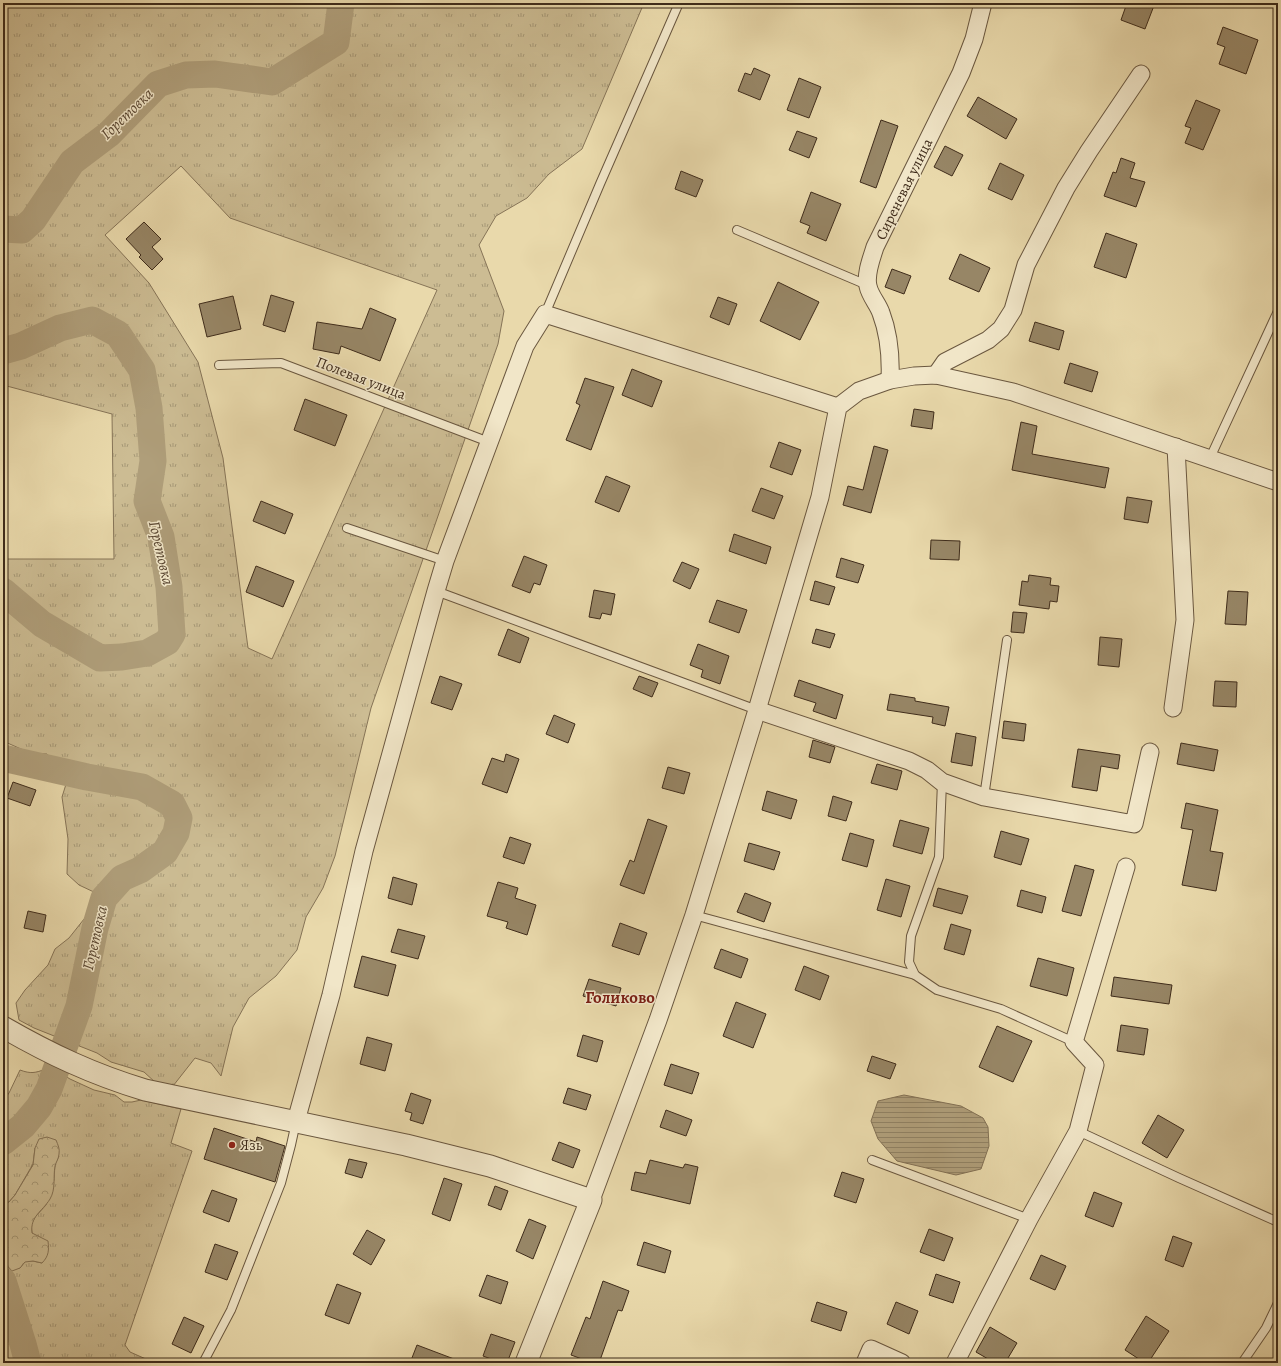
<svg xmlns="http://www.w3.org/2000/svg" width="1281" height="1366" font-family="Alegreya,serif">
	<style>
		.grass { fill: url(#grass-tufts); stroke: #867457; fill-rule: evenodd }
		.forest { fill: url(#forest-crowns); stroke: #867457 }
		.water { fill: url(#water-rules); stroke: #827054 }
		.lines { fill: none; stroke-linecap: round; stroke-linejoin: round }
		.river { stroke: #af9e7a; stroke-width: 27 }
		.building { fill: #978666; stroke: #3f2c1b }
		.service-casing { stroke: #6a573f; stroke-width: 10 }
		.minor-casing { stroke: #6a573f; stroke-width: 19 }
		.tertiary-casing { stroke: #6a573f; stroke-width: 23 }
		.service { stroke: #f1e6c8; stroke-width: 8 }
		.minor { stroke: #f1e6c8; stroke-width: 17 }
		.tertiary { stroke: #f1e6c8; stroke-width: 21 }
		.poi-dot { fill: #8f2418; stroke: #f1e6c8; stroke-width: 1.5 }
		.labels { text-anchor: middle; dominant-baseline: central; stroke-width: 3; stroke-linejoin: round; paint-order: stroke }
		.street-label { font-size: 15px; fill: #3f2c1b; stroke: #f1e6c8 }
		.poi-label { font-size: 15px; fill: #3f2c1b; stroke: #f1e6c8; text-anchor: start }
		.water-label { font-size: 16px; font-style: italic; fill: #5b4833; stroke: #f1e6c8 }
		.quarter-label { font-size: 17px; font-weight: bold; fill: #7a1f14; stroke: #f1e6c8 }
	</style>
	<defs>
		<pattern id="grass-tufts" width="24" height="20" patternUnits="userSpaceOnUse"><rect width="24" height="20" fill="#ccbc93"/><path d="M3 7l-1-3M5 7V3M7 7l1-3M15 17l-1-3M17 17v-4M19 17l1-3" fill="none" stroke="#a79977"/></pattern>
		<pattern id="forest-crowns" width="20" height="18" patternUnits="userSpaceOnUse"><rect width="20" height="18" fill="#ccbc93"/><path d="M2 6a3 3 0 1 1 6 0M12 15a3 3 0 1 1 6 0" fill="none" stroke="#a79977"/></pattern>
		<pattern id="water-rules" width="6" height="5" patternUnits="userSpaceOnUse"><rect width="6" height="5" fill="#af9e7a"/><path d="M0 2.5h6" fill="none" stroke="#908163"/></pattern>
	</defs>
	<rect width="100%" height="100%" fill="#e9d9ab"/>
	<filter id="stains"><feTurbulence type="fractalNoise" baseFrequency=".005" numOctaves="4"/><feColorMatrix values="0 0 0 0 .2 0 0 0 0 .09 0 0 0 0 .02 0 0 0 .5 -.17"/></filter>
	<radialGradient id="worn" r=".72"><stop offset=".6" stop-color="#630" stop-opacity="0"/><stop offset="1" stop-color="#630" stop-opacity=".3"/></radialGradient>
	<g class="grass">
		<path d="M3 3H644L582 149 549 174 527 198 496 216 479 245 504 311 498 344 371 708 335 856 323 888 306 917 297 950 276 976 249 998 233 1027 221 1076 211 1063 195 1058 173 1086 156 1083 144 1072 111 1062 97 1053 34 1028 19 1020 16 1003 25 990 48 965 55 949 69 938 92 909 96 893 79 885 67 874 68 839 62 797 67 781 47 754 30 753 3 741V559H114L112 414 3 385ZM181 166 230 218 437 290 272 659 248 648 223 458 198 362 149 283 105 235Z"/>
		<path d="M46 1069H54L70 1079 94 1090 115 1095 124 1102H132L141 1100 181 1109 171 1143 192 1151 125 1345 130 1352 155 1363H3V1261L6 1265 20 1268 25 1261H33L42 1263 32 1233 31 1225 35 1217 46 1205 54 1180 55 1164 59 1156 35 1148 33 1164 15 1195 9 1202 3 1204V1101L9 1093 20 1070C31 1074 35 1073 46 1069Z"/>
	</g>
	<path class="forest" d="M47 1137 56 1140C58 1145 60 1149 59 1154 59 1158 56 1162 55 1166 53 1177 56 1189 50 1199 42 1212 30 1216 32 1233L48 1241C49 1250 49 1256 42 1263L33 1261 25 1262 20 1268 12 1271 3 1261V1204L9 1202 15 1195 33 1165 35 1148 39 1139Z"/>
	<path class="water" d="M904 1095 961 1106 983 1118 988 1127 989 1146 981 1169 956 1175 897 1161 878 1139 871 1121 878 1101Z"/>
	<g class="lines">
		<g class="river">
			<path d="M3 229 22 230 33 220 72 162 109 134 158 84 186 75 215 74 272 82 336 42 341 3"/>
			<path d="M3 351 21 346 60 328 92 320 118 334 142 370 149 408 153 461 147 501 161 537 169 587 172 634 167 642 147 653 122 657 100 658 42 624 3 591"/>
			<path d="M3 758 87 777 142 787 172 804 179 818 176 833 165 852 140 870 122 878 104 898 95 928 79 1006 49 1089 39 1107 23 1126 3 1142"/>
			<path d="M3 1281 23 1344 28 1363"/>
		</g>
	</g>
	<g class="building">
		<path d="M1127 3H1155L1145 29 1121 20Z"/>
		<path d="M1223 27 1258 40 1246 74 1219 64 1225 47 1217 44Z"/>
		<path d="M754 68 770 75 760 100 738 91 745 73 751 75Z"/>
		<path d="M799 78 821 87 809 118 787 110Z"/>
		<path d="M978 97 1017 119 1006 139 967 116Z"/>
		<path d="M1196 100 1220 110 1203 150 1185 143 1191 128 1185 126Z"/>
		<path d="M881 120 898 126 876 188 860 182Z"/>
		<path d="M797 131 817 138 809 158 789 150Z"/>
		<path d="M945 146 963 155 952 176 934 167Z"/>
		<path d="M1121 158 1135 163 1130 178 1145 182 1136 207 1104 196 1113 172 1116 173Z"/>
		<path d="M1000 163 1024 175 1012 200 988 189Z"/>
		<path d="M681 171 703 180 696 197 675 189Z"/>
		<path d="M811 192 841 204 826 241 807 233 810 226 800 222Z"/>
		<path d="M144 222 161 239 152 247 163 259 152 270 139 257 141 255 126 239Z"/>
		<path d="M1106 233 1137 244 1126 278 1094 267Z"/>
		<path d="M960 254 990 268 979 292 949 279Z"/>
		<path d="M892 269 911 276 904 294 885 287Z"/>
		<path d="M778 282 819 302 800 340 760 321Z"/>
		<path d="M271 295 294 302 285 332 263 325Z"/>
		<path d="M233 296 241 329 207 337 199 304Z"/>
		<path d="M718 297 737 304 729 325 710 317Z"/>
		<path d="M370 308 396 319 380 361 341 346 339 354 313 349 317 322 362 329Z"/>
		<path d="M1035 322 1064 331 1059 350 1029 341Z"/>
		<path d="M1070 363 1098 372 1092 392 1064 383Z"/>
		<path d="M632 369 662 381 652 407 622 395Z"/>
		<path d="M585 378 614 387 591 450 566 440 580 405 576 403Z"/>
		<path d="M305 399 347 415 335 446 294 430Z"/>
		<path d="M914 409 934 412 932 429 911 426Z"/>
		<path d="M1021 422 1037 426 1032 454 1109 468 1105 488 1012 470Z"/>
		<path d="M779 442 801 450 792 475 770 467Z"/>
		<path d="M874 446 888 450 871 513 843 505 848 486 863 490Z"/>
		<path d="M606 476 630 486 619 512 595 502Z"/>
		<path d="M761 488 783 496 774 519 752 511Z"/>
		<path d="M1127 497 1152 501 1148 523 1124 519Z"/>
		<path d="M261 501 293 514 285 534 253 521Z"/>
		<path d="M734 534 771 547 766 564 729 551Z"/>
		<path d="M931 540 960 541 959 560 930 559Z"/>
		<path d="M524 556 547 565 540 585 534 583 530 593 512 586Z"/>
		<path d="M841 558 864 565 858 583 836 577Z"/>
		<path d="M682 562 699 569 690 589 673 581Z"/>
		<path d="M256 566 294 581 283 607 246 592Z"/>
		<path d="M1029 575 1051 578 1050 585 1059 586 1057 602 1050 601 1049 609 1019 605 1022 581 1028 582Z"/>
		<path d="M815 581 835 587 829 605 810 600Z"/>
		<path d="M594 590 615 594 611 615 602 613 600 619 589 617Z"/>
		<path d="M1228 591 1248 592 1246 625 1225 624Z"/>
		<path d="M717 600 747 610 739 633 709 622Z"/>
		<path d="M1013 612 1027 613 1024 633 1011 632Z"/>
		<path d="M508 629 529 638 520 663 498 655Z"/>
		<path d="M816 629 835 634 830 648 812 643Z"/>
		<path d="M1100 637 1122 639 1119 667 1098 665Z"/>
		<path d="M698 644 729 656 720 684 701 677 703 670 690 665Z"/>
		<path d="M440 676 462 684 452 710 431 703Z"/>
		<path d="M639 676 658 683 652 697 633 689Z"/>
		<path d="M799 680 843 695 836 719 813 711 816 703 794 696Z"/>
		<path d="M1215 681 1237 682 1236 707 1213 706Z"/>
		<path d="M890 694 915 698V701L949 707 945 726 932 723 933 717 887 710Z"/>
		<path d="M554 715 575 724 568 743 546 734Z"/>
		<path d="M1004 721 1026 724 1024 741 1002 738Z"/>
		<path d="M956 733 976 737 972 766 951 762Z"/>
		<path d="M813 740 835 747 830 763 809 757Z"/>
		<path d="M1181 743 1218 750 1214 771 1177 764Z"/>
		<path d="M1078 749 1120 755 1118 769 1101 766 1097 791 1072 787Z"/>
		<path d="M506 754 519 759 507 793 482 784 492 758 504 762Z"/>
		<path d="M877 764 902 771 897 790 871 783Z"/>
		<path d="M668 767 690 773 684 794 662 788Z"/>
		<path d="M13 782 36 790 30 806 7 798Z"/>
		<path d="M767 791 797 800 791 819 762 810Z"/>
		<path d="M833 796 852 802 846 821 828 816Z"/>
		<path d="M1186 803 1218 810 1210 851 1223 853 1216 891 1182 885 1193 830 1181 828Z"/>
		<path d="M648 819 667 826 644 894 620 885 630 860 634 862Z"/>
		<path d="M900 820 929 828 922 854 893 846Z"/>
		<path d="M1001 831 1029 839 1021 865 994 857Z"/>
		<path d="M850 833 874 840 867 867 842 860Z"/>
		<path d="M510 837 531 844 524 864 503 857Z"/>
		<path d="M749 843 780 852 774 870 744 861Z"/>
		<path d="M1075 865 1094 870 1081 916 1062 911Z"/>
		<path d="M393 877 417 884 412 905 388 898Z"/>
		<path d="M886 879 910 886 901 917 877 910Z"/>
		<path d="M498 882 518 888 515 898 536 905 527 935 506 928 508 922 487 916Z"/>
		<path d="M938 888 968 896 962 914 933 906Z"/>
		<path d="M1021 890 1046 897 1042 913 1017 906Z"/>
		<path d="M745 893 771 903 764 922 737 912Z"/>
		<path d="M28 911 46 915 43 932 24 928Z"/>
		<path d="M620 923 647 933 639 955 612 946Z"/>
		<path d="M951 924 971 930 964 955 944 949Z"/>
		<path d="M398 929 425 936 418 959 391 952Z"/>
		<path d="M721 949 748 959 741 978 714 968Z"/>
		<path d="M362 956 396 965 388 996 354 987Z"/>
		<path d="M1038 958 1074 968 1067 996 1030 986Z"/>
		<path d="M804 966 829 976 820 1000 795 990Z"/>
		<path d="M1114 977 1172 985 1169 1004 1111 996Z"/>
		<path d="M589 979 621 988 616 1006 583 996Z"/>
		<path d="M736 1002 766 1014 753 1048 723 1036Z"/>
		<path d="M1121 1025 1148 1029 1144 1055 1117 1051Z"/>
		<path d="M997 1026 1032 1041 1013 1082 979 1067Z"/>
		<path d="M583 1035 603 1041 597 1062 577 1056Z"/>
		<path d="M367 1037 392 1044 385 1071 360 1064Z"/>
		<path d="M872 1056 896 1064 890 1079 867 1071Z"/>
		<path d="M671 1064 699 1073 692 1094 664 1085Z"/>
		<path d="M568 1088 591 1095 586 1110 563 1103Z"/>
		<path d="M411 1093 431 1100 423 1124 410 1120 412 1113 405 1111Z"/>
		<path d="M666 1110 692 1120 686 1136 660 1127Z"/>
		<path d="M1158 1115 1184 1130 1167 1158 1142 1143Z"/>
		<path d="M214 1128 256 1142 257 1137 285 1146 275 1182 204 1159Z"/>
		<path d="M559 1142 580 1150 573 1168 552 1160Z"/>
		<path d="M349 1159 367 1163 362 1178 345 1173Z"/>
		<path d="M650 1160 683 1168 685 1164 698 1167 690 1204 631 1190 635 1172 646 1174Z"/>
		<path d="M842 1172 864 1179 856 1203 834 1196Z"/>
		<path d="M444 1178 462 1184 450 1221 432 1214Z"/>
		<path d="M495 1186 508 1191 501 1210 488 1205Z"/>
		<path d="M212 1190 237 1199 229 1222 203 1212Z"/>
		<path d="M1094 1192 1122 1203 1113 1227 1085 1216Z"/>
		<path d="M529 1219 546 1226 533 1259 516 1251Z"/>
		<path d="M929 1229 953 1238 944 1261 920 1252Z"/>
		<path d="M367 1230 385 1240 371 1265 353 1254Z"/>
		<path d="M1173 1236 1192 1243 1183 1267 1165 1260Z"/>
		<path d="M644 1242 671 1251 665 1273 637 1265Z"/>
		<path d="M215 1244 238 1252 227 1280 205 1272Z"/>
		<path d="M1041 1255 1066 1266 1055 1290 1030 1279Z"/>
		<path d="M936 1274 960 1282 953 1303 929 1295Z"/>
		<path d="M487 1275 508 1282 501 1304 479 1296Z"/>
		<path d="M603 1281 629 1291 622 1311 618 1310 599 1363H593L571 1355 586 1317 590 1319Z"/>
		<path d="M337 1284 361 1293 349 1324 325 1315Z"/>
		<path d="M817 1302 847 1312 841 1331 811 1321Z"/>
		<path d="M896 1302 918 1311 909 1334 887 1324Z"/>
		<path d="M1146 1316 1169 1331 1148 1363H1145L1125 1350Z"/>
		<path d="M184 1317 204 1326 191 1353 172 1344Z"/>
		<path d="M990 1327 1017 1343 1005 1363H995L976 1352Z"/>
		<path d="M491 1334 515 1342 507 1363H502L483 1356Z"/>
		<path d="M417 1345 462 1362V1363H410Z"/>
	</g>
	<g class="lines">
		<defs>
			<g id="service">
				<path d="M737 230 867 285"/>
				<path d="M545 314 600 184 679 3"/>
				<path d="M219 365 281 363 489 442"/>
				<path d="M1210 458 1278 311"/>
				<path d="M347 528 445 561"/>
				<path d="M436 591 757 710"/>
				<path d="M942 782 939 857 911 936 909 962 915 975 937 990 1001 1009 1074 1042"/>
				<path d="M984 797 1007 640"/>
				<path d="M694 915 915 975"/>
				<path d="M1078 1131 1179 1178 1278 1222"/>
				<path d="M872 1160 1029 1219"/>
				<path d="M203 1363 231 1310 281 1183 291 1145 296 1122"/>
				<path d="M1242 1363 1266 1328 1278 1303"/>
			</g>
			<g id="minor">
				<path d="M936 375 945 362 988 340 1001 329 1013 310 1026 265 1066 188 1089 151 1141 74"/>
				<path d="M890 380C891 357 889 334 881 313 878 304 870 296 868 286 865 274 872 257 875 247L961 73 974 39 983 3"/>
				<path d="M1173 708 1185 620 1176 447"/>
				<path d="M757 710 909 761 927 770 942 782 984 797 1134 824 1150 752"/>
				<path d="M296 1121 331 995 364 851 436 591 445 561 525 346 545 314 838 407"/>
				<path d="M591 1200 658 1020 694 915 757 710 820 497 838 407 859 391 890 380 914 376 936 375 1013 392 1278 482"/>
				<path d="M865 1363 871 1349 902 1363"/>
				<path d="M955 1363 1029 1219 1078 1131 1095 1065 1074 1042 1126 867"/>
			</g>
			<path id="tertiary" d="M3 1027C50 1054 92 1074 145 1090L406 1145 490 1166 591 1200 526 1363"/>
		</defs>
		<use href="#service" class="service-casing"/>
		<use href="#minor" class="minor-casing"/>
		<use href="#tertiary" class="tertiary-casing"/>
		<use href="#service" class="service"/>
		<use href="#minor" class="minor"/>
		<use href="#tertiary" class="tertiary"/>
	</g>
	<circle class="poi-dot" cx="232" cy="1145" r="4"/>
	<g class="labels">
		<g class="street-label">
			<text transform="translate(904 189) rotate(-64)">Сиреневая улица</text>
			<text transform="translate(361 378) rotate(21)">Полевая улица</text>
		</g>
		<g class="poi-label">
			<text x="240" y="1145">Язь</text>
		</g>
		<g class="water-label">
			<text transform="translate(127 114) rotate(-44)">Горетовка</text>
			<text transform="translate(161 553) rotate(77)">Горетовка</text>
			<text transform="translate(95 938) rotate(-77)">Горетовка</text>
		</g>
		<g class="quarter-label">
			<text x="620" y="997">Голиково</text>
		</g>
	</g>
	<rect width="1281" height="1366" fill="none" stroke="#e9d9ab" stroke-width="16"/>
	<rect x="4" y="4" width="1273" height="1358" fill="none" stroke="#3f2c1b" stroke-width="2"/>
	<rect x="8" y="8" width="1265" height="1350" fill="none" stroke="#3f2c1b"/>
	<rect width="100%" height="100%" filter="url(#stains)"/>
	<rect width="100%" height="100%" fill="url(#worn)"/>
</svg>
